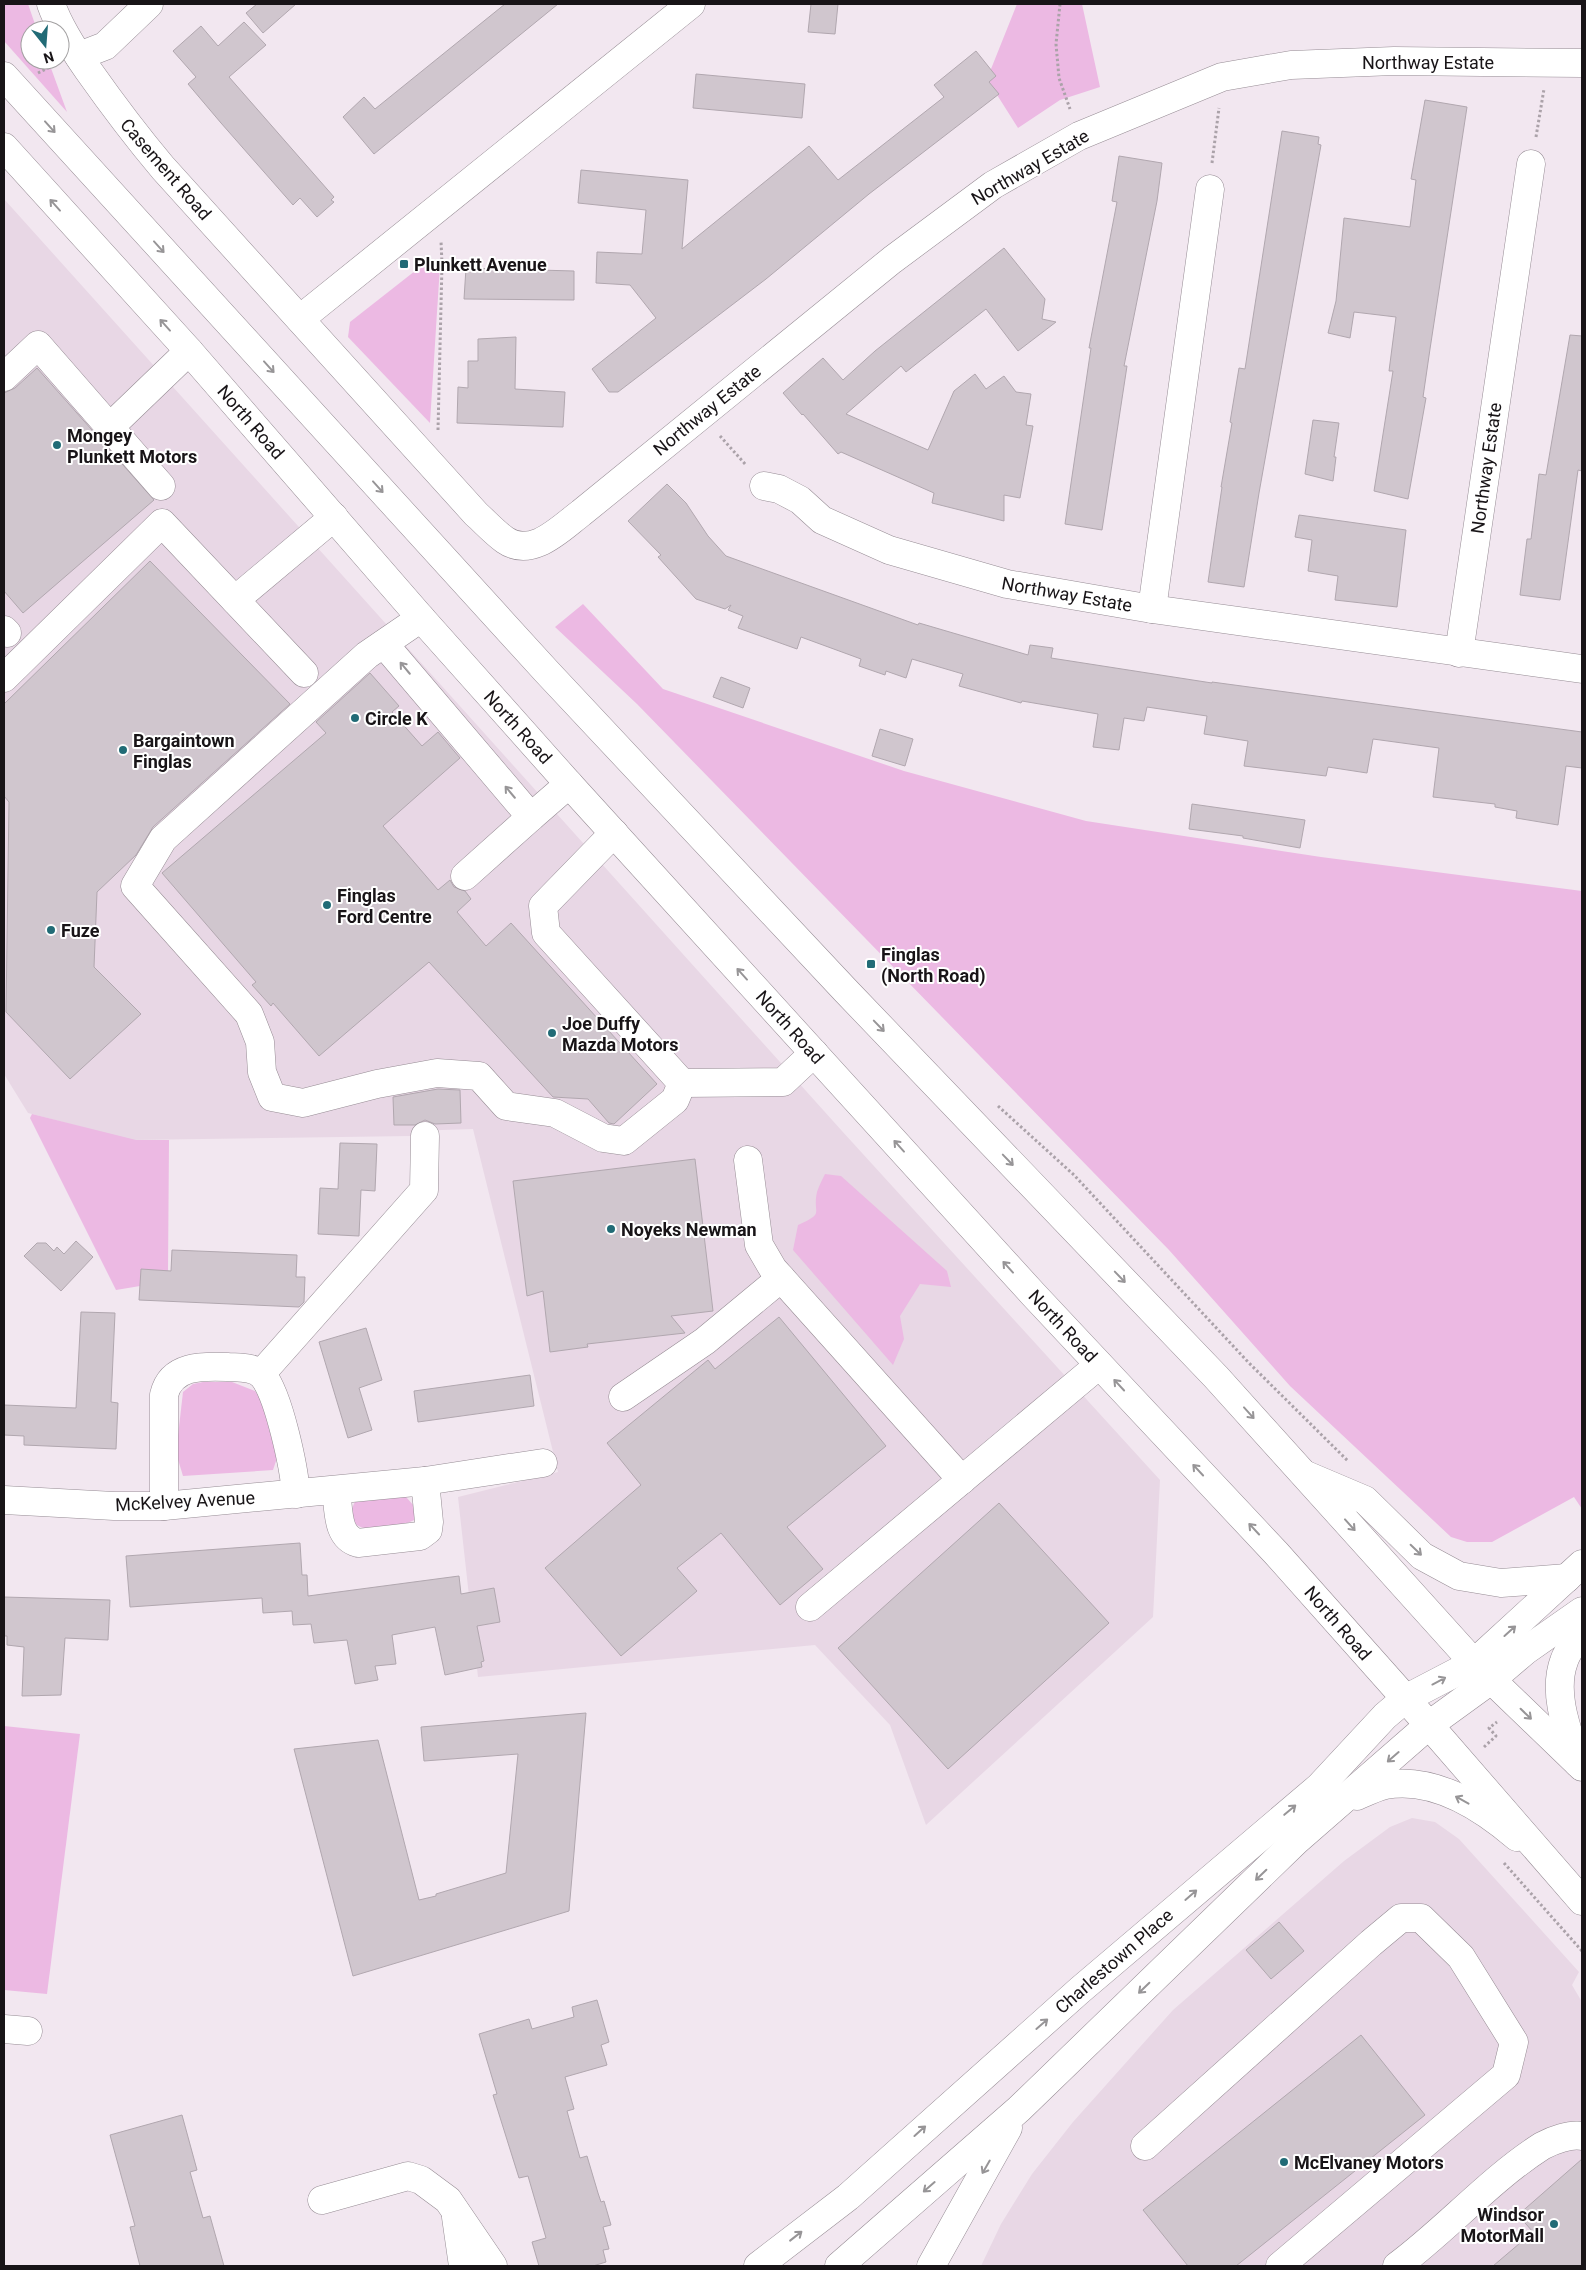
<svg xmlns="http://www.w3.org/2000/svg" width="1586" height="2270" font-family="Roboto,sans-serif">
	<style>
		.built { fill: #e8d7e5 }
		.green { fill: #ecb9e3 }
		.building { fill: #d0c6ce; stroke: #b1a7af }
		.lines { fill: none; stroke-linecap: round; stroke-linejoin: round }
		.minor-casing { stroke: #968c94; stroke-width: 29 }
		.major-casing { stroke: #968c94; stroke-width: 29 }
		.path { stroke: #aba2a9; stroke-width: 3; stroke-dasharray: 2.5 2.5; stroke-linecap: butt }
		.minor { stroke: #fff; stroke-width: 28 }
		.major { stroke: #fff; stroke-width: 28 }
		.oneway { stroke: #979597 }
		.poi-dot { fill: #216b76; stroke: #fff; stroke-width: 2 }
		.labels { text-anchor: middle; dominant-baseline: central; stroke-width: 4; stroke-linejoin: round; paint-order: stroke }
		.street-label { font-size: 18px; fill: #181417; stroke: #fff }
		.poi-label { font-size: 18px; font-weight: bold; fill: #181417; stroke: #fff; text-anchor: start }
	</style>
	<rect width="100%" height="100%" fill="#f2e7f0"/>
	<g class="built">
		<path d="M4 199 842 1131 1160 1480 1153 1617 926 1825 890 1725 815 1645 478 1677 458 1497 558 1472 473 1129 411 1131V1136L132 1140 28 1113 4 1074Z"/>
		<path d="M1412 1818 1435 1822 1459 1839 1579 1972 1572 1985 1582 2002V2266H981L1001 2224 1032 2174 1073 2122 1173 2010 1344 1861 1390 1827Z"/>
	</g>
	<g class="green">
		<path d="M4 4H28L37 30H30V60H48L67 112 4 41Z"/>
		<path d="M1017 4H1082L1100 87 1060 100 1018 128 987 79Z"/>
		<path d="M429 260 440 265 430 423 348 337 350 322Z"/>
		<path d="M583 604 663 689 904 771 1086 821 1321 857 1582 891V1509L1574 1497 1492 1542H1467L1451 1537 1290 1386 1169 1250 637 704 555 627Z"/>
		<path d="M32 1114 136 1140H169L168 1271 140 1286 116 1290 30 1118Z"/>
		<path d="M825 1174 841 1176 947 1271 951 1287 920 1284 900 1316 904 1339 893 1365 793 1250 798 1225C826 1212 812 1215 817 1192 819 1186 822 1180 825 1174Z"/>
		<path d="M203 1382H232L255 1391 262 1402 277 1458 273 1470 183 1476 176 1453 183 1392 193 1384Z"/>
		<path d="M398 1497H406L414 1506V1520C402 1527 356 1537 352 1518 351 1512 352 1507 355 1502Z"/>
		<path d="M4 1726 80 1734 47 1994 4 1990Z"/>
	</g>
	<g class="building">
		<path d="M257 4H296L263 33 246 13Z"/>
		<path d="M505 4H558L374 154 343 117 364 97 375 109Z"/>
		<path d="M811 4H838L835 34 808 32Z"/>
		<path d="M244 22 266 45 229 77 334 197 331 200 334 202 317 217 300 198 293 205 221 123 188 84 196 77 173 51 201 26 218 46Z"/>
		<path d="M976 51 996 76 989 82 999 94 869 194 766 279 618 392H609L592 369 656 318 630 285 596 283 597 252 642 254 646 210 578 203 581 170 688 180 682 249 809 146 838 180 944 97 934 85Z"/>
		<path d="M696 74 805 84 802 118 693 108Z"/>
		<path d="M1425 100 1467 107 1430 349 1423 397 1426 398 1408 499 1374 491 1393 371H1389L1396 317 1354 312 1350 338 1328 333 1336 301 1344 218 1410 227 1416 180 1411 179Z"/>
		<path d="M1282 131 1319 137 1318 144 1321 145 1259 493 1244 587 1208 582 1222 487H1221L1232 423 1230 422 1239 368 1245 369Z"/>
		<path d="M1119 156 1162 163 1157 201 1124 366H1127L1102 530 1065 524 1091 348H1089L1117 202 1112 201Z"/>
		<path d="M1004 248 1045 299 1042 319 1056 322 1018 351 986 309 906 372 901 366 846 414 928 450 954 391 975 374 986 389 1004 376 1016 392 1031 394 1026 425 1033 426 1020 498 1004 495V521L932 503 934 493 841 452 838 454 803 414 802 415 783 393 823 358 843 380 875 351Z"/>
		<path d="M466 268 574 271V300L464 299Z"/>
		<path d="M1570 335 1582 336V471L1578 470 1560 600 1520 595 1527 539H1531L1539 474 1546 475Z"/>
		<path d="M516 337 515 389 565 392 563 427 457 423 458 387 468 388V361H478V339Z"/>
		<path d="M37 368 154 500 23 613 4 591V393L15 388Z"/>
		<path d="M1313 420 1339 423 1334 457H1336L1333 481 1305 474Z"/>
		<path d="M667 484 686 503 708 536 726 556 918 625 919 623 1028 655 1030 645 1053 648 1051 658 1212 683V682L1582 732V768L1566 766 1558 825 1516 818 1517 811 1495 807V804L1433 797 1439 748 1373 739 1367 773 1328 767 1326 776 1244 766 1248 741 1204 734 1207 716 1147 707 1144 721 1124 718 1119 750 1093 747 1098 714 1022 701 1021 703 959 686 963 674 912 659 906 678 886 671 885 675 859 666 861 659 801 637 797 649 738 628 743 616 728 610 731 605 725 609 696 599 658 557 661 555 628 521Z"/>
		<path d="M1299 515 1406 530 1397 607 1335 600 1338 576 1308 571 1312 540 1295 537Z"/>
		<path d="M150 561 290 704 153 827 136 855 97 892 94 967 141 1014 70 1079 6 1012 9 802 4 796V704Z"/>
		<path d="M370 673 399 706 392 712 422 746 438 732 460 758 383 826 438 890 450 880 454 887 465 891 471 899 457 912 486 946 511 923 657 1084 614 1124 609 1123 588 1099 553 1097 429 962 319 1056 273 1003 271 1006 252 985 256 982 162 873 326 733 316 722Z"/>
		<path d="M721 677 750 688 743 708 713 697Z"/>
		<path d="M880 729 913 739 905 766 872 756Z"/>
		<path d="M1192 804 1305 820 1300 848 1243 838V836L1189 829Z"/>
		<path d="M438 1089 460 1090 461 1123 435 1124 425 1120 415 1125H394L393 1097Z"/>
		<path d="M340 1143 377 1144 375 1191 361 1190 359 1236 318 1234 320 1188 338 1189Z"/>
		<path d="M695 1159 713 1311 671 1316 685 1333 587 1344 588 1347 550 1352 543 1291 527 1296 513 1181Z"/>
		<path d="M76 1241 93 1257 61 1291 24 1256 37 1243H46L54 1251 57 1247 64 1254Z"/>
		<path d="M172 1250 297 1255 296 1277H305L304 1302 299 1307 139 1300 141 1269 171 1271Z"/>
		<path d="M81 1312 115 1313 111 1402 118 1403 116 1449 24 1445V1436L4 1435V1405L76 1408Z"/>
		<path d="M779 1317 886 1446 787 1527 823 1569 780 1605 721 1533 677 1568 697 1591 621 1656 545 1568 641 1485 607 1443 708 1360 715 1369Z"/>
		<path d="M366 1328 382 1380 359 1388 372 1430 348 1438 319 1342Z"/>
		<path d="M530 1375 534 1406 418 1422 414 1391Z"/>
		<path d="M999 1503 1109 1623 948 1769 838 1648Z"/>
		<path d="M300 1543 302 1575H307L308 1596 459 1576 461 1594 494 1588 500 1622 477 1626 484 1661 481 1662 482 1667 445 1675 435 1627 392 1635 396 1664 375 1666 378 1680 355 1684 347 1640 314 1643 311 1624 293 1625 292 1611 263 1613 262 1598 130 1607 126 1556Z"/>
		<path d="M4 1597 110 1600 108 1640 65 1638 61 1695 22 1696 24 1647 7 1645V1636H4Z"/>
		<path d="M586 1713 569 1911 353 1976 294 1749 378 1740 419 1900 436 1896V1894L506 1873 518 1754 424 1761 421 1727Z"/>
		<path d="M1279 1922 1304 1951 1271 1979 1246 1950Z"/>
		<path d="M597 2000 609 2042 601 2045 607 2065 565 2077 574 2109 567 2111 580 2158 587 2156 598 2193 601 2202 604 2201 611 2225 603 2227 609 2249 603 2250 606 2262 593 2266H539L532 2242 546 2238 528 2176 519 2178 493 2095 497 2094 479 2034 529 2019 532 2029 574 2017 572 2007Z"/>
		<path d="M1361 2035 1425 2115 1236 2266H1188L1143 2210Z"/>
		<path d="M182 2115 197 2170 190 2172 203 2218 210 2216 224 2266H140L130 2227 135 2226 110 2135Z"/>
		<path d="M1582 2159V2266H1493L1533 2232 1518 2215Z"/>
	</g>
	<g class="lines">
		<defs>
			<g id="minor">
				<path d="M51 4C59 27 74 50 88 70 112 104 136 136 163 168L476 514C485 522 495 533 505 540 532 559 561 528 581 513L892 260 993 185 1079 136 1222 77 1291 65 1394 61 1582 63"/>
				<path d="M79 56 105 46 149 4"/>
				<path d="M300 319 691 4"/>
				<path d="M4 377 38 345 161 486"/>
				<path d="M110 427 189 351"/>
				<path d="M764 486 779 489 800 500 822 520 889 550 1007 584 1152 609 1582 669"/>
				<path d="M235 600 334 517"/>
				<path d="M1152 609 1210 189"/>
				<path d="M421 618 367 655 163 839 135 886 249 1014 260 1042 262 1072 272 1097 303 1103 377 1084 437 1073 479 1076 506 1106 555 1113 603 1138 624 1141 675 1100 682 1083"/>
				<path d="M4 630 7 633"/>
				<path d="M384 644 531 817 569 784"/>
				<path d="M1459 653 1531 164"/>
				<path d="M4 678 162 523 304 673"/>
				<path d="M614 833 543 906 546 933 682 1083 783 1082 814 1053"/>
				<path d="M465 876 531 817"/>
				<path d="M748 1160 759 1245 773 1269 962 1480"/>
				<path d="M261 1374 424 1190 425 1136"/>
				<path d="M623 1397 705 1341 781 1278"/>
				<path d="M1306 1475 1365 1500 1422 1556 1459 1576 1501 1583 1567 1578"/>
				<path d="M425 1481 543 1463"/>
				<path d="M4 1500 114 1506H164L425 1481 429 1522 428 1530 420 1536 358 1543C336 1537 339 1509 336 1490"/>
				<path d="M164 1506V1395C171 1365 202 1366 227 1367 239 1368 254 1366 263 1376 279 1396 294 1467 296 1494"/>
				<path d="M810 1607 1099 1365"/>
				<path d="M1578 1763C1568 1732 1552 1694 1564 1661 1567 1651 1576 1640 1582 1631"/>
				<path d="M1357 1796C1366 1792 1376 1787 1385 1785 1434 1776 1482 1807 1517 1837"/>
				<path d="M4 2029 28 2031"/>
				<path d="M1145 2146 1371 1943 1401 1918H1421L1461 1957 1514 2042 1506 2075 1280 2266"/>
				<path d="M322 2200 408 2176 421 2180 448 2200 493 2266"/>
				<path d="M456 2217 463 2266"/>
				<path d="M758 2266 848 2197 1080 1990 1319 1787 1385 1716 1405 1699 1474 1663 1582 1564"/>
				<path d="M839 2266 1019 2109 1296 1841 1429 1725 1491 1680 1525 1651 1582 1611"/>
				<path d="M931 2266 1008 2128"/>
				<path d="M1397 2266C1447 2229 1489 2180 1542 2146 1553 2140 1570 2134 1582 2136"/>
			</g>
			<g id="major">
				<path d="M4 76 547 672 846 991 1216 1377 1474 1663 1582 1767"/>
				<path d="M4 147 189 351 421 618 569 784 1033 1294 1276 1553 1429 1725 1582 1901"/>
			</g>
		</defs>
		<use href="#minor" class="minor-casing"/>
		<use href="#major" class="major-casing"/>
		<g class="path">
			<path d="M1060 4 1056 44 1059 78 1070 109"/>
			<path d="M38 73 52 66"/>
			<path d="M1536 137 1544 89"/>
			<path d="M1212 163 1219 108"/>
			<path d="M438 430 442 264 441 241"/>
			<path d="M720 436 746 465"/>
			<path d="M998 1106 1074 1175 1248 1362 1348 1461"/>
			<path d="M1484 1747 1496 1736 1489 1728 1497 1722"/>
			<path d="M1504 1863 1582 1951"/>
		</g>
		<use href="#minor" class="minor"/>
		<use href="#major" class="major"/>
	</g>
	<defs><path id="oneway-shaft" d="M-6 0H5M1.5-3L5.5 0L1.5 3" fill="none" stroke-width="1.6" stroke-linecap="round" stroke-linejoin="round" transform="scale(1.25)"/></defs>
	<g class="oneway">
		<use href="#oneway-shaft" transform="translate(50 127) rotate(48)"/>
		<use href="#oneway-shaft" transform="translate(55 205) rotate(-132)"/>
		<use href="#oneway-shaft" transform="translate(159 247) rotate(48)"/>
		<use href="#oneway-shaft" transform="translate(165 325) rotate(-132)"/>
		<use href="#oneway-shaft" transform="translate(269 367) rotate(48)"/>
		<use href="#oneway-shaft" transform="translate(378 487) rotate(48)"/>
		<use href="#oneway-shaft" transform="translate(405 668) rotate(-130)"/>
		<use href="#oneway-shaft" transform="translate(510 792) rotate(-130)"/>
		<use href="#oneway-shaft" transform="translate(742 974) rotate(-132)"/>
		<use href="#oneway-shaft" transform="translate(879 1026) rotate(46)"/>
		<use href="#oneway-shaft" transform="translate(899 1146) rotate(-132)"/>
		<use href="#oneway-shaft" transform="translate(1008 1160) rotate(46)"/>
		<use href="#oneway-shaft" transform="translate(1008 1267) rotate(-132)"/>
		<use href="#oneway-shaft" transform="translate(1120 1277) rotate(46)"/>
		<use href="#oneway-shaft" transform="translate(1119 1385) rotate(-133)"/>
		<use href="#oneway-shaft" transform="translate(1249 1413) rotate(48)"/>
		<use href="#oneway-shaft" transform="translate(1198 1470) rotate(-133)"/>
		<use href="#oneway-shaft" transform="translate(1350 1525) rotate(48)"/>
		<use href="#oneway-shaft" transform="translate(1254 1529) rotate(-133)"/>
		<use href="#oneway-shaft" transform="translate(1416 1550) rotate(44)"/>
		<use href="#oneway-shaft" transform="translate(1510 1631) rotate(-42)"/>
		<use href="#oneway-shaft" transform="translate(1439 1681) rotate(-28)"/>
		<use href="#oneway-shaft" transform="translate(1526 1714) rotate(44)"/>
		<use href="#oneway-shaft" transform="translate(1393 1757) rotate(139)"/>
		<use href="#oneway-shaft" transform="translate(1462 1800) rotate(-151)"/>
		<use href="#oneway-shaft" transform="translate(1290 1810) rotate(-40)"/>
		<use href="#oneway-shaft" transform="translate(1261 1875) rotate(136)"/>
		<use href="#oneway-shaft" transform="translate(1191 1895) rotate(-41)"/>
		<use href="#oneway-shaft" transform="translate(1144 1988) rotate(136)"/>
		<use href="#oneway-shaft" transform="translate(1042 2024) rotate(-41)"/>
		<use href="#oneway-shaft" transform="translate(920 2131) rotate(-42)"/>
		<use href="#oneway-shaft" transform="translate(986 2167) rotate(120)"/>
		<use href="#oneway-shaft" transform="translate(929 2187) rotate(139)"/>
		<use href="#oneway-shaft" transform="translate(796 2236) rotate(-38)"/>
	</g>
	<g class="poi-dot">
		<rect x="399" y="259" width="10" height="10" rx="2.5"/>
		<circle cx="57" cy="445" r="5"/>
		<circle cx="355" cy="718" r="5"/>
		<circle cx="123" cy="750" r="5"/>
		<circle cx="327" cy="905" r="5"/>
		<circle cx="51" cy="930" r="5"/>
		<rect x="866" y="959" width="10" height="10" rx="2.5"/>
		<circle cx="552" cy="1033" r="5"/>
		<circle cx="611" cy="1229" r="5"/>
		<circle cx="1284" cy="2162" r="5"/>
		<circle cx="1554" cy="2224" r="5"/>
	</g>
	<g class="labels">
		<g class="street-label">
			<text x="1428" y="62">Northway Estate</text>
			<text transform="translate(1030 167) rotate(-30)">Northway Estate</text>
			<text transform="translate(166 169) rotate(49)">Casement Road</text>
			<text transform="translate(707 410) rotate(-39)">Northway Estate</text>
			<text transform="translate(251 422) rotate(49)">North Road</text>
			<text transform="translate(1486 468) rotate(-82)">Northway Estate</text>
			<text transform="translate(1067 594) rotate(10)">Northway Estate</text>
			<text transform="translate(518 727) rotate(48)">North Road</text>
			<text transform="translate(790 1027) rotate(48)">North Road</text>
			<text transform="translate(1063 1326) rotate(47)">North Road</text>
			<text transform="translate(185 1501) rotate(-3)">McKelvey Avenue</text>
			<text transform="translate(1338 1623) rotate(49)">North Road</text>
			<text transform="translate(1114 1961) rotate(-41)">Charlestown Place</text>
		</g>
		<g class="poi-label">
			<text x="414" y="264">Plunkett Avenue</text>
			<text x="67" y="435">Mongey<tspan x="67" dy="21">Plunkett Motors</tspan></text>
			<text x="365" y="718">Circle K</text>
			<text x="133" y="740">Bargaintown<tspan x="133" dy="21">Finglas</tspan></text>
			<text x="337" y="895">Finglas<tspan x="337" dy="21">Ford Centre</tspan></text>
			<text x="61" y="930">Fuze</text>
			<text x="881" y="954">Finglas<tspan x="881" dy="21">(North Road)</tspan></text>
			<text x="562" y="1023">Joe Duffy<tspan x="562" dy="21">Mazda Motors</tspan></text>
			<text x="621" y="1229">Noyeks Newman</text>
			<text x="1294" y="2162">McElvaney Motors</text>
			<text x="1544" y="2214" text-anchor="end">Windsor<tspan x="1544" dy="21">MotorMall</tspan></text>
		</g>
	</g>
	<rect width="1586" height="2270" fill="none" stroke="#181417" stroke-width="10"/>
	<g transform="translate(45 45) rotate(163)"><circle r="24" fill="#ffffff" stroke="#a3a1a2"/>
	<path d="M0-4L9 19L0 12L-9 19Z" fill="#216b76"/>
	<text y="-8" font-size="14" font-weight="bold" text-anchor="middle" fill="#181417">N</text>
	</g>
</svg>
